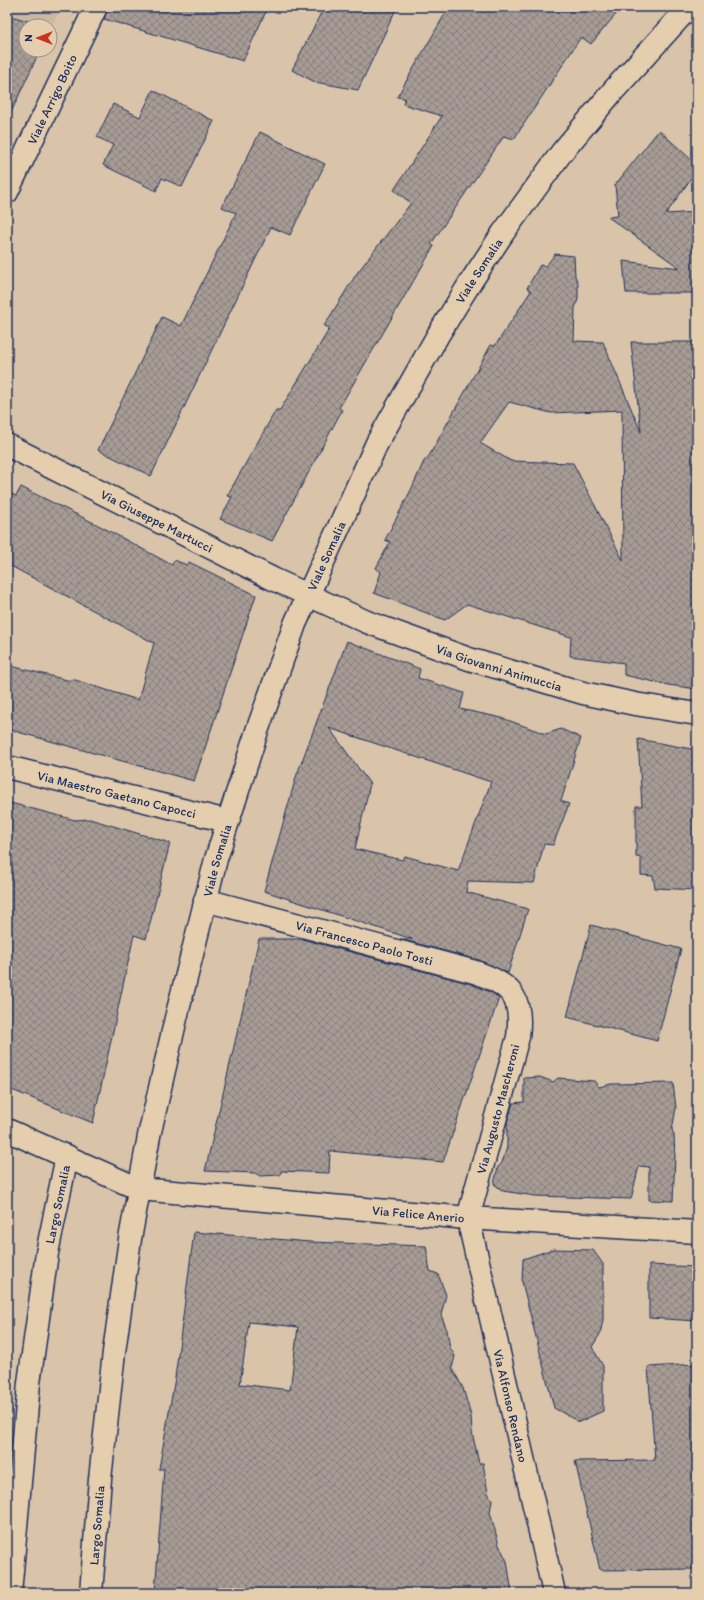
<svg xmlns="http://www.w3.org/2000/svg" width="704" height="1600" font-family="Itim,sans-serif">
	<style>
		.built { fill: #cab8a3 }
		.building { fill: url(#building-cross-hatch); stroke: #1b2f5e; fill-rule: evenodd }
		.lines { fill: none; stroke-linecap: round; stroke-linejoin: round }
		.minor-casing { stroke: #1b2f5e; stroke-width: 25 }
		.secondary-casing { stroke: #1b2f5e; stroke-width: 25 }
		.minor { stroke: #e5ceae; stroke-width: 22 }
		.secondary { stroke: #e5ceae; stroke-width: 22 }
		.labels { text-anchor: middle; dominant-baseline: central; stroke-width: 4; stroke-linejoin: round; paint-order: stroke }
		.street-label { font-size: 13px; fill: #1b2f5e; stroke: #e5ceae }
	</style>
	<defs>
		<pattern id="building-cross-hatch" width="8" height="8" patternUnits="userSpaceOnUse"><rect width="8" height="8" fill="#a79c95"/><path d="M0 0l8 8M0 8l8-8" fill="none" stroke="#87807d"/></pattern>
	</defs>
	<rect width="100%" height="100%" fill="#d9c4a9"/>
	<filter id="ink" filterUnits="userSpaceOnUse"><feTurbulence type="fractalNoise" baseFrequency=".025" numOctaves="2"/><feDisplacementMap in="SourceGraphic" scale="8" xChannelSelector="R" yChannelSelector="G"/><feConvolveMatrix kernelMatrix="1 2 1 2 8 2 1 2 1" color-interpolation-filters="sRGB"/></filter>
	<g filter="url(#ink)">
		<path class="built" d="M7 7H61L51 28 7 15Z"/>
		<g class="building">
			<path d="M108 7H268L243 61 104 19Z"/>
			<path d="M324 7H397L358 90 315 82 292 70Z"/>
			<path d="M449 7H622L591 44 581 37 514 139 504 136 431 244 434 246 339 408 342 410 272 541 220 519 232 497 227 496 276 410H280L330 328 324 326 357 273 411 203 394 190 442 116 403 104 405 98 397 97Z"/>
			<path d="M7 15 46 26H26V50H40L7 121Z"/>
			<path d="M153 90 214 121 182 187 162 178 156 191 103 165 113 145 97 137 113 104 140 117Z"/>
			<path d="M659 130 697 165V170L666 214 697 212V293H626L623 261 680 268 608 217 618 216 615 185Z"/>
			<path d="M260 132 325 164 290 235 271 227 151 476 98 450 162 317 181 326 236 213 222 207Z"/>
			<path d="M555 254 574 256 575 276 578 283V299L575 308 574 341 603 342 641 432 631 342H697V689L668 685 624 675V663L570 656 571 637 467 604 445 620 374 593 381 572 376 568 390 542 385 540 411 490 424 461 429 456 491 345 495 346 531 291 527 288 540 265 546 266ZM509 402 551 413 622 410 623 560 573 463 511 461 480 443Z"/>
			<path d="M21 487 100 526 172 565 174 560 187 565 189 562 256 595 194 781 7 729V665L71 681 72 679 138 700 154 643 7 564V492L16 496Z"/>
			<path d="M347 641 420 669 418 678 464 693 460 709 502 718 546 734 561 729 581 738 561 801 569 804 553 845 544 844 534 883 468 881 466 892 528 909 508 973 479 960 400 939H412L264 891 296 777ZM329 728 491 782 458 871 405 856 402 860 355 849 370 784Z"/>
			<path d="M638 739 697 750V890L655 888 653 876 641 875V858L636 857V806H642Z"/>
			<path d="M7 802 75 820 90 819 170 843 146 939 134 935 93 1123 7 1088Z"/>
			<path d="M591 925 681 949 657 1041 567 1017Z"/>
			<path d="M259 939H302L471 984 492 993 499 998 443 1162 330 1151 329 1173 281 1171 280 1175 260 1176 255 1173 205 1171Z"/>
			<path d="M540 1077 553 1082 558 1078 594 1081 599 1087 611 1084 673 1083 676 1108 672 1130 674 1135 675 1157 673 1201 649 1200V1167L639 1166 631 1199 535 1196 503 1191 494 1184 498 1167 502 1163 507 1147V1123L513 1103 524 1102V1078Z"/>
			<path d="M194 1232 310 1242 426 1246 430 1271 438 1274 446 1295 441 1315 447 1330 450 1348 455 1356 452 1368 463 1388 471 1416 472 1432 479 1463H483L488 1493 492 1500 490 1512 499 1545 507 1561 512 1593H155L164 1469H159L175 1378ZM249 1322 298 1327 290 1390 240 1384Z"/>
			<path d="M553 1249 593 1250 603 1264V1320L600 1334 592 1347 603 1366V1411L579 1422 554 1408 522 1282 523 1259Z"/>
			<path d="M649 1265 697 1267V1321L649 1318Z"/>
			<path d="M697 1364V1569L600 1570 575 1461 655 1460 648 1367Z"/>
		</g>
		<g class="lines">
			<defs>
				<g id="minor">
					<path id="s1" d="M7 192 96 7"/>
					<path id="s2" d="M7 445 273 579 367 622 469 659 583 693 635 704 697 714"/>
					<path id="s3" d="M7 767 227 821"/>
					<path id="s4" d="M205 900 475 972C512 985 523 997 518 1037L468 1218 554 1593"/>
					<path id="s5" d="M7 1130 139 1189 468 1218 697 1232"/>
					<path id="s6" d="M10 1593 29 1383 47 1253 67 1156"/>
				</g>
				<g id="secondary">
					<path id="s7" d="M91 1593 100 1479 114 1352 130 1239 149 1136 176 1018 216 859 257 731 295 624 377 443 438 335 470 283 503 233 562 152 613 91 689 7"/>
				</g>
			</defs>
			<use href="#minor" class="minor-casing"/>
			<use href="#secondary" class="secondary-casing"/>
			<use href="#minor" class="minor"/>
			<use href="#secondary" class="secondary"/>
		</g>
	</g>
	<g class="labels">
		<g class="street-label">
			<text stroke="none"><textPath href="#s1" startOffset="103">Viale Arrigo Boito</textPath></text>
			<text stroke="none"><textPath href="#s7" startOffset="1393">Viale Somalia</textPath></text>
			<text stroke="none"><textPath href="#s2" startOffset="168">Via Giuseppe Martucci</textPath></text>
			<text stroke="none"><textPath href="#s7" startOffset="1069">Viale Somalia</textPath></text>
			<text stroke="none"><textPath href="#s2" startOffset="541">Via Giovanni Animuccia</textPath></text>
			<text stroke="none"><textPath href="#s3" startOffset="113">Via Maestro Gaetano Capocci</textPath></text>
			<text stroke="none"><textPath href="#s7" startOffset="745">Viale Somalia</textPath></text>
			<text stroke="none"><textPath href="#s4" startOffset="165">Via Francesco Paolo Tosti</textPath></text>
			<text transform="translate(498 1109) rotate(-75)">Via Augusto Mascheroni</text>
			<text stroke="none"><textPath href="#s6" startOffset="392">Largo Somalia</textPath></text>
			<text stroke="none"><textPath href="#s5" startOffset="425">Via Felice Anerio</textPath></text>
			<text stroke="none"><textPath href="#s4" startOffset="748">Via Alfonso Rendano</textPath></text>
			<text stroke="none"><textPath href="#s7" startOffset="68">Largo Somalia</textPath></text>
		</g>
	</g>
	<rect width="704" height="1600" fill="none" stroke="#e5ceae" stroke-width="24"/>
	<rect x="12" y="12" width="680" height="1576" fill="none" stroke="#1b2f5e" stroke-width="1.5" filter="url(#ink)"/>
	<g transform="translate(38 38) rotate(270)"><circle r="19" fill="#e5ceae" stroke="#948e8e"/>
	<path d="M0-3L7 15L0 10L-7 15Z" fill="#c8321e"/>
	<text y="-6" font-size="11" font-weight="bold" text-anchor="middle" fill="#1b2f5e">N</text>
	</g>
</svg>
